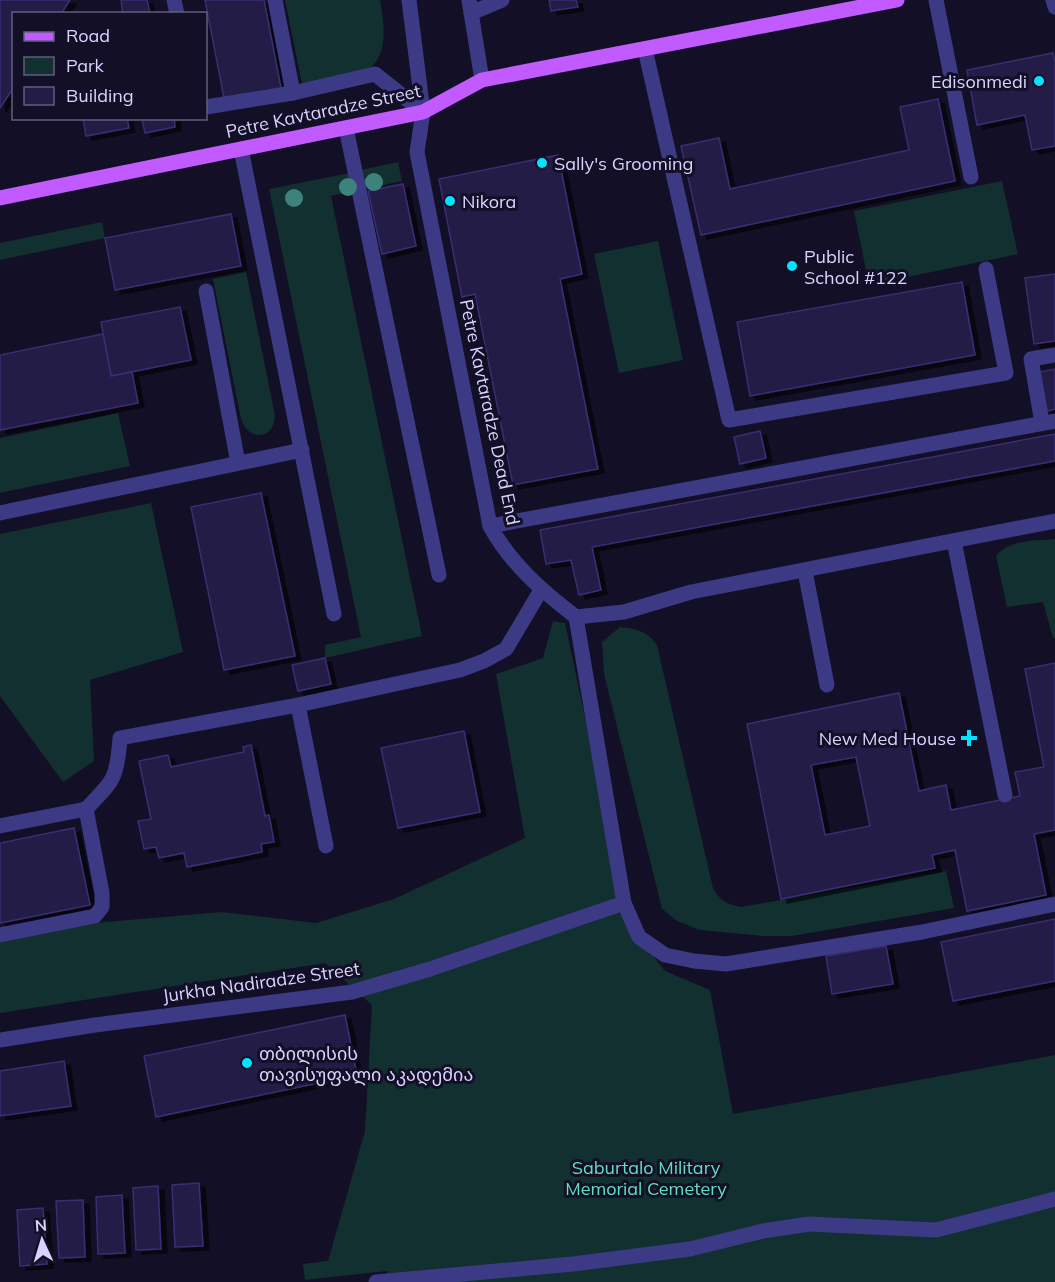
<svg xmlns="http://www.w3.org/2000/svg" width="1055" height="1282" font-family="Mulish,'Noto Sans Georgian',sans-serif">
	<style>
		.green { fill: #12302f }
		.building { fill: #241b47; stroke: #3b2d73; stroke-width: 1.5; fill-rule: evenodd; filter: url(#shadow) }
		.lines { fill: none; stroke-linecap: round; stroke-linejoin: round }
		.minor { stroke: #3d3a85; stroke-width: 15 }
		.major { stroke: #c25bff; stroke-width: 15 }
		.tree { fill: #3d827b }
		.poi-dot { fill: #00e5ff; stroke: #130f26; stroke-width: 2 }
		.labels { text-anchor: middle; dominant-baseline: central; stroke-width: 6; stroke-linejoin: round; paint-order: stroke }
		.poi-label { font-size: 18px; fill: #d9d4ff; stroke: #130f26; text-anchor: start }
		.street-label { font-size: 18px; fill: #d9d4ff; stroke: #130f26 }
		.park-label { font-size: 18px; fill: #5fe0c0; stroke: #130f26 }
	</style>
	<defs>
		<filter id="shadow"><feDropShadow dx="6" dy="4" stdDeviation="0" flood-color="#0009"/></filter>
	</defs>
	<rect width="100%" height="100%" fill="#130f26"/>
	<g class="green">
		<path d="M285 0H380C384 23 389 53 369 69L302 84Z"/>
		<path d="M398 162 402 181 365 189 361 170Z"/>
		<path d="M350 173 354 191 331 196 422 636 325 658V645L361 637 269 189Z"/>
		<path d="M1002 181 1018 254 869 285 854 211Z"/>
		<path d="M102 222 105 238 0 260V243Z"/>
		<path d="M658 241 683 360 619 373 594 254Z"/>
		<path d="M246 272 275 415C275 439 249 443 241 419L213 279Z"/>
		<path d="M118 413 130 466 0 493V438Z"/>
		<path d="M151 503 183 652 90 680 94 761 63 782 0 696V534Z"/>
		<path d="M1055 539V638H1053L1043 602 1007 607 996 556C1009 539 1035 541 1055 539Z"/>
		<path d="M553 621 565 623 629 925 665 971 710 990 733 1114 1055 1055V1282H389L387 1271 305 1280 303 1264 328 1261 365 1131 372 1005 325 963 0 1013V940L94 923 222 912 316 923 394 899 525 838 496 674 543 658Z"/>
		<path d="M620 627C637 629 647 631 657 645L713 888C720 901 727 904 741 907L946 871 954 908 792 936H764L700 930 677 921 662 909 604 674 602 642Z"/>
	</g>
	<g class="building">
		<path d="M0 0H70L61 14H14V87L0 108Z"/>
		<path d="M121 0H147L150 14H123Z"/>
		<path d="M205 0H264L281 88 224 98Z"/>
		<path d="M549 0H576L578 7 551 11Z"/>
		<path d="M1053 53 1055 62V146L1032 150 1025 115 977 125 967 70Z"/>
		<path d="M938 99 955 181 701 235 681 146 719 138 730 189 909 150 900 107Z"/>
		<path d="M83 118H127L129 128 86 136Z"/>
		<path d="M174 118 175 127 145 133 142 119Z"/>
		<path d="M558 155 582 274 560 279 598 469 513 485 475 294 462 297 439 179Z"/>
		<path d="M403 184 416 246 382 254 368 191Z"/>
		<path d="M231 214 241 266 115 290 105 238Z"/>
		<path d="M1055 274V341L1034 344 1025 278Z"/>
		<path d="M962 282 975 355 750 396 737 322Z"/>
		<path d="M180 307 191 360 111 376 101 322Z"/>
		<path d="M103 334 111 376 132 372 138 403 0 430V355Z"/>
		<path d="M1055 369V409L1047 411 1040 372Z"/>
		<path d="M760 431 766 458 740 464 734 437Z"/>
		<path d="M1055 434V461L592 547 601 590 579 595 571 560 546 564 540 530Z"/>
		<path d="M261 493 295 656 224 670 191 507Z"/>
		<path d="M325 658 331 684 298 691 292 665Z"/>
		<path d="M1055 663V830L1034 834 1046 895 967 911 955 850 932 855 935 868 781 899 747 724 899 693 919 791 946 785 951 810 1020 796 1015 772 1044 767 1025 669ZM856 757 870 826 825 835 811 765Z"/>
		<path d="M464 731 480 812 398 828 381 748Z"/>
		<path d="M251 745 265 816 269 815 274 842 261 844 262 852 187 867 184 853 159 858 156 847 144 849 138 821 151 819 139 761 168 755 171 767 244 752 243 747Z"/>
		<path d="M74 828 90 905 0 923V843Z"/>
		<path d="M1055 919V981L953 1001 941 942Z"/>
		<path d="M886 946 893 984 832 994 826 956Z"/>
		<path d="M345 1015 357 1075 156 1117 144 1056Z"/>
		<path d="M64 1061 71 1106 0 1116V1071Z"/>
		<path d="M199 1183 203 1246 175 1247 172 1185Z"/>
		<path d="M158 1186 161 1249 136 1250 133 1188Z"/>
		<path d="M122 1195 125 1253 98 1254 96 1197Z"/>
		<path d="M83 1200 85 1257 59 1258 56 1201Z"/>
		<path d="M43 1208 47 1264 20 1266 17 1210Z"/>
	</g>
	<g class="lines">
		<g class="minor">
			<path d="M174 0 177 14"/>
			<path d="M275 0 293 93"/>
			<path d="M409 0 423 112 417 152 490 526C511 564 542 591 576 617L624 903 639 937 665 955 694 961 726 964 922 932 1055 904"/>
			<path d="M469 0 482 80"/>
			<path d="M936 0 971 177"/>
			<path d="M1053 0 1055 7"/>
			<path d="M471 13 502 0"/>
			<path d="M645 49 729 420 1006 373 986 269"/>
			<path d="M206 107 293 93 375 74 423 112"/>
			<path d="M346 128 439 575"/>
			<path d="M241 149 334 614"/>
			<path d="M206 291 238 463"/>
			<path d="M1042 423 1031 359 1055 355"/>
			<path d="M0 513 302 450"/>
			<path d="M490 526 1055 421"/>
			<path d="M954 541 1005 795"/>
			<path d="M805 571 827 685"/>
			<path d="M576 617 624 612 691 592 1055 521"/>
			<path d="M298 705 460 670 484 661 506 649 541 590"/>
			<path d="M86 809C114 780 117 779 120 738L298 705 326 846"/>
			<path d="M0 826 86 809 102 893V907L95 916 0 935"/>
			<path d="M0 1040 95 1025 352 992 430 969 624 903"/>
			<path d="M376 1282 573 1264 690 1249 763 1231 809 1224 936 1230 1055 1199"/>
		</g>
		<path class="major" d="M0 198 423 112 482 80 897 0"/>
	</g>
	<g class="tree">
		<circle cx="374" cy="182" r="9"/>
		<circle cx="348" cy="187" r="9"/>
		<circle cx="294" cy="198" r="9"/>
	</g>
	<g class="poi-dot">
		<circle cx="1039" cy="81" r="6"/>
		<circle cx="542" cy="163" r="6"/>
		<circle cx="450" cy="201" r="6"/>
		<circle cx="792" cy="266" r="6"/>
		<path d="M966 729h6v6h6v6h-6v6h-6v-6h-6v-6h6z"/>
		<circle cx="247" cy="1063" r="6"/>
	</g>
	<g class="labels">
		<g class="poi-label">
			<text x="1027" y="81" text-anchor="end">Edisonmedi</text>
			<text x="554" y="163">Sally's Grooming</text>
			<text x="462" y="201">Nikora</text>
			<text x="804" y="256">Public<tspan x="804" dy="21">School #122</tspan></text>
			<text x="956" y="738" text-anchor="end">New Med House</text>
			<text x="259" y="1053">თბილისის<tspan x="259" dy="21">თავისუფალი აკადემია</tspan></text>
		</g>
		<g class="street-label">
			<text transform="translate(323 111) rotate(-12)">Petre Kavtaradze Street</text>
			<text transform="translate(490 412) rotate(78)">Petre Kavtaradze Dead End</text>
			<text transform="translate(261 982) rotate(-8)">Jurkha Nadiradze Street</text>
		</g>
		<g class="park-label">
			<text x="646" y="1167">Saburtalo Military<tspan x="646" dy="21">Memorial Cemetery</tspan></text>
		</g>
	</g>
	<rect x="12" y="12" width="195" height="108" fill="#130f26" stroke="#625e7d" stroke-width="1.5"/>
	<rect x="24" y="32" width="30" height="9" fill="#c25bff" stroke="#625e7d" stroke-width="1.5"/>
	<text x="66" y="42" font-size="18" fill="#d9d4ff">Road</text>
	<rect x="24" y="57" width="30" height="18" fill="#12302f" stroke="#625e7d" stroke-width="1.5"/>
	<text x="66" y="72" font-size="18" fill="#d9d4ff">Park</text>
	<rect x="24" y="87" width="30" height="18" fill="#241b47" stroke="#625e7d" stroke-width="1.5"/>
	<text x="66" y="102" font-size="18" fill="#d9d4ff">Building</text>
	<g transform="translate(42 1240) rotate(356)" stroke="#130f26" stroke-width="4.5" paint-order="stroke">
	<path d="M0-4.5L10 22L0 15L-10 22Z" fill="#d9d4ff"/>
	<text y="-9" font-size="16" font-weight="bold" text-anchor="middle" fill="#d9d4ff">N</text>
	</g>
</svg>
